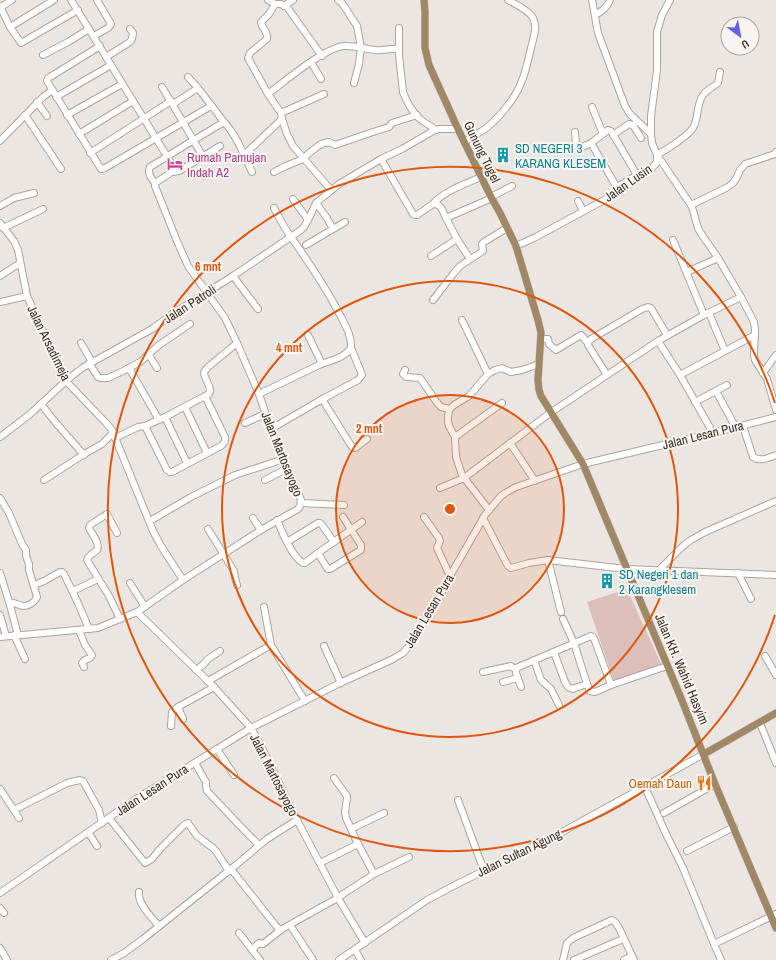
<svg xmlns="http://www.w3.org/2000/svg" width="776" height="960" font-family="'Archivo Narrow',sans-serif">
	<style>
		.green { fill: #dcbebb }
		.lines { fill: none; stroke-linecap: round; stroke-linejoin: round }
		.minor-casing { stroke: #ada59d; stroke-width: 8 }
		.major-casing { stroke: #c8c5c1; stroke-width: 8 }
		.minor { stroke: #fff; stroke-width: 6 }
		.major { stroke: #a08867; stroke-width: 7 }
		.ring { fill: none; stroke: #df570d; stroke-width: 2 }
		.labels { text-anchor: middle; dominant-baseline: central; stroke-width: 4; stroke-linejoin: round; paint-order: stroke }
		.culture-label { font-size: 13px; fill: #0d838f; stroke: #f8f4f2; text-anchor: start }
		.street-label { font-size: 13px; fill: #3c3122; stroke: #f8f4f2 }
		.hotel-label { font-size: 13px; fill: #b23c85; stroke: #f8f4f2; text-anchor: start }
		.food-label { font-size: 13px; fill: #c56008; stroke: #f8f4f2; text-anchor: end }
		.centre { fill: #df570d; stroke: #f8f4f2; stroke-width: 2 }
		.ring-label { font-size: 12px; text-anchor: middle; font-weight: bold; fill: #df570d; stroke: #f8f4f2; stroke-width: 4; stroke-linejoin: round; paint-order: stroke }
	</style>
	<rect width="100%" height="100%" fill="#ece6e2"/>
	<path class="green" d="M627 589 662 666 614 681 587 602Z"/>
	<g class="lines">
		<defs>
			<g id="minor">
				<path d="M71 0 173 166 174 169 172 172 155 183V186L177 241 188 266 225 318 237 343 259 394 271 429 301 500 300 506 298 509 261 530 183 580 137 612"/>
				<path d="M268 0 275 4H281L287 7 322 56"/>
				<path d="M338 0 342 3 357 26 361 48 359 64 354 83"/>
				<path d="M592 0 598 33 625 106 630 114 651 134"/>
				<path d="M0 6 10 27 21 43 78 10"/>
				<path d="M284 6 293 0"/>
				<path d="M1 7 12 0"/>
				<path d="M595 15C602 11 607 8 610 0"/>
				<path d="M10 27 54 0"/>
				<path d="M399 28V55L403 92C406 101 413 113 420 119 425 123 431 126 436 130"/>
				<path d="M94 36 108 28 111 24 97 0"/>
				<path d="M100 46 50 77 48 78 47 81 101 169 105 168 211 106"/>
				<path d="M43 55 68 42 89 29"/>
				<path d="M106 57 130 42 132 39 133 33 130 29"/>
				<path d="M311 62 321 79"/>
				<path d="M720 72 718 83C713 87 707 90 703 95 696 105 699 118 693 128 686 138 667 149 657 155L691 205C695 213 695 223 700 232L718 258 741 297 754 322 755 329 754 355 755 360 767 379 776 410"/>
				<path d="M188 77 198 88"/>
				<path d="M162 87 183 122 203 157"/>
				<path d="M268 94 248 58 250 53 267 39C269 32 261 28 261 22L269 14 275 4"/>
				<path d="M56 97 111 65"/>
				<path d="M37 102 47 116"/>
				<path d="M592 107 603 134"/>
				<path d="M281 113 324 94"/>
				<path d="M25 115 61 169"/>
				<path d="M67 115 122 84"/>
				<path d="M224 122C237 136 244 155 252 172"/>
				<path d="M575 132 576 145 580 148 591 143 616 186 618 187 619 186 637 175 639 178"/>
				<path d="M79 134 133 101"/>
				<path d="M613 135 629 124 633 125 641 138"/>
				<path d="M0 141 43 97 52 90"/>
				<path d="M465 142C471 137 479 133 485 129 498 119 515 99 521 83 526 72 528 60 531 48 533 38 538 28 533 18 529 11 516 4 508 0"/>
				<path d="M591 143 608 130 611 131 637 175"/>
				<path d="M90 153 171 101"/>
				<path d="M244 155 282 119"/>
				<path d="M381 159 413 214 415 215H417L433 204C441 203 443 212 446 218"/>
				<path d="M172 172 179 171 220 146"/>
				<path d="M274 172 286 166 303 159 309 153 321 144 329 142 335 145 373 132 389 127 392 123 417 115"/>
				<path d="M155 183C151 178 147 173 150 167L184 146 224 122 198 88 173 104"/>
				<path d="M331 190 293 146 287 134 282 119 281 113 268 94C285 81 324 48 344 46 355 45 364 49 375 50 383 51 391 48 399 49"/>
				<path d="M491 197 512 186"/>
				<path d="M293 199 308 220"/>
				<path d="M578 201 583 211"/>
				<path d="M433 204C442 192 467 183 481 177"/>
				<path d="M691 205 728 187 733 183 737 177 740 170 745 164 775 154 776 152"/>
				<path d="M0 206 14 198 34 193"/>
				<path d="M0 223 14 241 18 250 27 296 66 381 106 423 112 430 153 531 161 546 183 580"/>
				<path d="M3 228 43 209"/>
				<path d="M333 229 345 222"/>
				<path d="M457 239 470 259"/>
				<path d="M673 240 704 315"/>
				<path d="M306 245 333 229 327 218 316 203"/>
				<path d="M516 246 534 238 619 192 639 178 652 168 657 162V155L652 143 651 134V116L657 70V32L662 15 670 0"/>
				<path d="M431 256 457 239 446 218 492 198"/>
				<path d="M687 272 718 258"/>
				<path d="M0 276 20 263"/>
				<path d="M233 276 258 309"/>
				<path d="M433 300 454 273 460 266 483 251 482 244 484 242 507 228"/>
				<path d="M0 302 27 296"/>
				<path d="M709 313 725 351"/>
				<path d="M462 320 488 374"/>
				<path d="M308 335 322 364"/>
				<path d="M542 339H548L549 344 556 350 581 335 588 343"/>
				<path d="M658 341 680 375 713 433"/>
				<path d="M81 343 92 362"/>
				<path d="M149 355 157 368"/>
				<path d="M89 363 98 377 101 378H108L123 371 140 362 159 345 190 324"/>
				<path d="M129 368 159 420"/>
				<path d="M405 370 403 374 406 377 420 378 438 404 441 407 450 409"/>
				<path d="M763 373 776 355"/>
				<path d="M607 375 588 345V342L591 339 642 309 648 307 651 308 667 335"/>
				<path d="M680 375 755 335"/>
				<path d="M716 391 736 428"/>
				<path d="M259 394C280 384 300 374 321 364 332 360 344 358 351 348 352 335 344 323 338 311 324 285 308 261 291 237 284 228 279 217 274 208"/>
				<path d="M322 399 352 447 355 448 367 439"/>
				<path d="M695 402 727 385"/>
				<path d="M41 404 56 423 84 455"/>
				<path d="M185 407 207 453"/>
				<path d="M165 417 187 463"/>
				<path d="M245 423 265 414"/>
				<path d="M145 426 167 470 170 472H172L221 446 225 442V437L205 396"/>
				<path d="M743 426 753 457C760 462 768 458 776 455"/>
				<path d="M271 429 319 401 358 380 362 375 361 372 351 348"/>
				<path d="M0 437 29 415 66 381 82 368 152 329 174 313 233 276 301 230 304 227 308 220 316 203 339 184 381 159 402 149 433 131 439 129H458"/>
				<path d="M455 437 502 403"/>
				<path d="M115 438 138 427 145 426 165 417 209 394C213 387 204 380 204 372L208 367 237 343"/>
				<path d="M510 443 535 481"/>
				<path d="M44 480 86 453 102 444 113 433"/>
				<path d="M265 480 288 468"/>
				<path d="M440 488 464 478 550 413 658 341 704 315 741 297"/>
				<path d="M0 498 9 513 22 544 26 550V556L29 564V570L37 597C35 602 29 606 24 606 20 606 17 604 14 603L10 605"/>
				<path d="M301 503 344 505"/>
				<path d="M489 510 462 475 456 457 455 437 449 426 448 422V417L449 410 454 405 469 396 488 374 495 370 502 368 511 372 522 370 539 364"/>
				<path d="M424 517 439 538 440 541 437 548 438 550 450 576"/>
				<path d="M253 518 261 530"/>
				<path d="M483 518 508 566 511 568 529 563 548 560 626 569 776 575"/>
				<path d="M277 520C282 532 292 557 303 563H305L318 553 362 522"/>
				<path d="M150 521 191 497 235 475 284 459"/>
				<path d="M208 529 234 571 235 578 237 585"/>
				<path d="M117 533 107 514 90 525 89 528C92 534 102 546 96 551 92 554 89 555 87 560L109 596 120 619"/>
				<path d="M287 542 318 523H320L322 525 334 542"/>
				<path d="M318 553 327 568 328 569H330L361 550V545L343 517"/>
				<path d="M548 560 561 612"/>
				<path d="M659 570 683 546 691 540 705 532 776 501"/>
				<path d="M0 573 10 605 18 635"/>
				<path d="M738 573 751 599"/>
				<path d="M130 583 145 607"/>
				<path d="M34 585 44 581 60 572H62L64 574 78 603 89 629"/>
				<path d="M73 591 98 579"/>
				<path d="M0 615 6 636"/>
				<path d="M563 619 574 643 587 684 590 691 595 692 611 685"/>
				<path d="M79 630 85 645 92 655 90 658 85 660 82 663 84 667"/>
				<path d="M14 635 25 659"/>
				<path d="M0 637 98 628 137 612 214 687 251 728 257 738 297 820 338 898 365 943"/>
				<path d="M271 645 305 701"/>
				<path d="M324 646 341 683"/>
				<path d="M554 652 565 682 568 687 573 689 575 688 587 684"/>
				<path d="M765 656 776 675"/>
				<path d="M534 660 541 680 551 689 559 705"/>
				<path d="M196 670 203 665 208 659 220 651"/>
				<path d="M483 672 511 666 516 670"/>
				<path d="M208 681 271 645 264 607"/>
				<path d="M503 682 518 678"/>
				<path d="M521 687 516 673V668L591 636 593 637 595 641 611 685 667 666"/>
				<path d="M183 719 178 707 214 687"/>
				<path d="M760 723 776 763"/>
				<path d="M171 726 172 712 178 707"/>
				<path d="M217 749 234 775"/>
				<path d="M195 763 206 782V786L207 791 246 832 259 845"/>
				<path d="M334 778 347 796V798L345 812 346 818 358 844 374 874"/>
				<path d="M645 787 666 834 683 868 714 944"/>
				<path d="M0 789 14 810"/>
				<path d="M458 800 484 871"/>
				<path d="M664 813 715 784"/>
				<path d="M19 818 14 810 67 783 80 780 83 781 99 810 102 823"/>
				<path d="M109 818 145 863 152 859 160 849 184 825 188 823 197 836 213 848 216 851 229 871"/>
				<path d="M351 829 384 813"/>
				<path d="M88 832 97 846"/>
				<path d="M687 851 734 827"/>
				<path d="M320 863 358 844"/>
				<path d="M231 869 280 931"/>
				<path d="M139 892C137 903 152 918 159 926"/>
				<path d="M0 893 136 799 251 728 342 682 391 660 403 653 409 646 420 629 440 596 450 576 485 515 501 496 507 492 516 487 583 464 713 433 776 417"/>
				<path d="M0 908 4 913"/>
				<path d="M290 925 313 960"/>
				<path d="M239 933 260 960"/>
				<path d="M0 948 7 960"/>
				<path d="M252 950 259 943 263 944 282 929 334 900 374 874 409 857"/>
				<path d="M355 950 361 960"/>
				<path d="M111 960 124 953 143 939 236 865 267 839 297 820"/>
				<path d="M339 960 427 900 459 883 553 837 704 754"/>
				<path d="M563 960 567 943 573 938 612 920 615 922 619 928 634 960"/>
				<path d="M574 960 623 939"/>
				<path d="M624 960 632 956"/>
				<path d="M721 960 714 944 776 914"/>
			</g>
			<g id="major">
				<path d="M424 0 425 11V48L429 65 458 129 491 197 500 213 516 246 538 320 541 333 538 380 539 390 541 396 583 464 681 698 715 784 776 928"/>
				<path d="M704 754 776 713"/>
			</g>
		</defs>
		<use href="#minor" class="minor-casing"/>
		<use href="#major" class="major-casing"/>
		<use href="#minor" class="minor"/>
		<use href="#major" class="major"/>
	</g>
	<circle cx="450" cy="509" r="114" fill="#df570d" fill-opacity=".12"/>
	<g class="ring">
		<circle cx="450" cy="509" r="114"/>
		<circle cx="450" cy="509" r="228"/>
		<path d="M775 615A342 342 0 1 1 775 403"/>
	</g>
	<defs>
		<symbol id="building-bare" viewBox="-9 -9 18 18"><path d="M-4-6H4V6H1V3H-1V6H-4ZM-2.5-4.3h1.7v1.8h-1.7ZM.8-4.3h1.7v1.8H.8ZM-2.5-1h1.7V.8h-1.7ZM.8-1h1.7V.8H.8Z" fill="#0f9aa8" stroke="#f8f4f2" stroke-width="2.5" paint-order="stroke"/></symbol>
		<symbol id="hotel-bare" viewBox="-9 -9 18 18"><path d="M-6-4.5h1.5V1H6V5H4.5V3h-9V5H-6ZM-4 0a1.8 1.8 0 1 1 3.6 0ZM.5 0V-2.5h3Q6-2.5 6 0Z" fill="#d1479c" stroke="#f8f4f2" stroke-width="2.5" paint-order="stroke"/></symbol>
		<symbol id="restaurant-bare" viewBox="-9 -9 18 18"><path d="M-5-6h1v4h1v-4h1v4h1v-4h1v5L-1.5 .5V6h-2V.5L-5-1ZM5-6V6H3V1.5H1.5Q1.5-4 5-6Z" fill="#e8710a" stroke="#f8f4f2" stroke-width="2.5" paint-order="stroke"/></symbol>
	</defs>
	<g fill-rule="evenodd">
		<use href="#building-bare" x="492" y="144" width="22" height="22"/>
		<use href="#hotel-bare" x="164" y="153" width="22" height="22"/>
		<use href="#building-bare" x="596" y="570" width="22" height="22"/>
		<use href="#restaurant-bare" x="693" y="772" width="22" height="22"/>
	</g>
	<g class="labels">
		<g class="culture-label">
			<text x="515" y="148">SD NEGERI 3<tspan x="515" dy="15">KARANG KLESEM</tspan></text>
			<text x="619" y="574">SD Negeri 1 dan<tspan x="619" dy="15">2 Karangklesem</tspan></text>
		</g>
		<g class="street-label">
			<text transform="translate(482 152) rotate(64)">Gunung Tugel</text>
			<text transform="translate(628 183) rotate(-35)">Jalan Lusin</text>
			<text transform="translate(190 304) rotate(-33)">Jalan Patroli</text>
			<text transform="translate(49 343) rotate(64)">Jalan Arsadimeja</text>
			<text transform="translate(703 435) rotate(-14)">Jalan Lesan Pura</text>
			<text transform="translate(282 454) rotate(68)">Jalan Martosayogo</text>
			<text transform="translate(429 611) rotate(-59)">Jalan Lesan Pura</text>
			<text transform="translate(682 669) rotate(67)">Jalan KH. Wahid Hasyim</text>
			<text transform="translate(274 775) rotate(63)">Jalan Martosayogo</text>
			<text transform="translate(152 790) rotate(-33)">Jalan Lesan Pura</text>
			<text transform="translate(519 853) rotate(-26)">Jalan Sultan Agung</text>
		</g>
		<g class="hotel-label">
			<text x="187" y="157">Rumah Pamujan<tspan x="187" dy="15">Indah A2</tspan></text>
		</g>
		<g class="food-label">
			<text x="692" y="783">Oemah Daun</text>
		</g>
	</g>
	<circle cx="450" cy="509" r="6" class="centre"/>
	<g class="ring-label">
		<text x="208" y="271">6 mnt</text>
		<text x="289" y="352">4 mnt</text>
		<text x="369" y="433">2 mnt</text>
	</g>
	<g transform="translate(740 36) rotate(148)"><circle r="19" fill="#f8f4f2" stroke="#ada69f"/>
	<path d="M0-3L7 15L0 10L-7 15Z" fill="#675def"/>
	<text y="-6" font-size="11" font-weight="bold" text-anchor="middle" fill="#3c3122">U</text>
	</g>
</svg>
